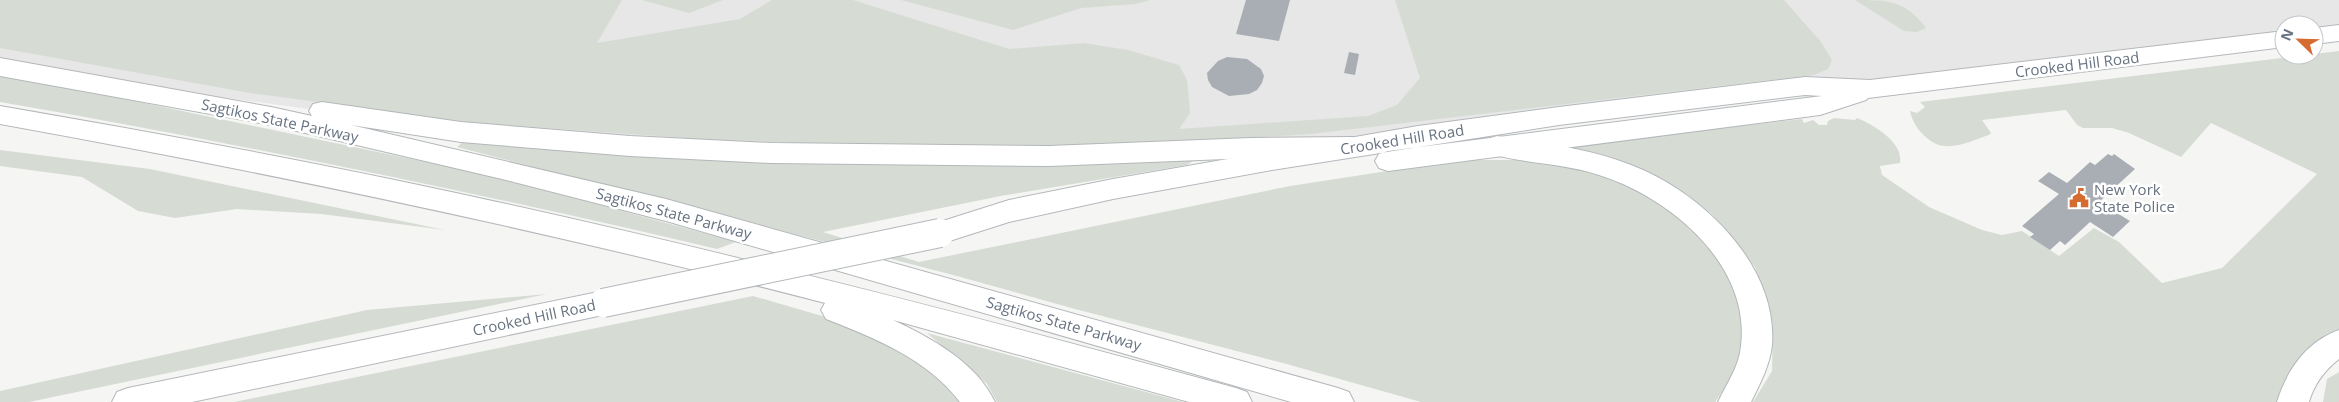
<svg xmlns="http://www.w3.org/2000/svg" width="2339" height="402" font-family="'Open Sans',sans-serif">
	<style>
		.built { fill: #e6e7e6 }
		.green { fill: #d6dcd4 }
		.building { fill: #a8aeb4 }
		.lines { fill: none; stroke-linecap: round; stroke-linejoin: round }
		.secondary-casing { stroke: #b4b8bc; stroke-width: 2 }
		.highway-casing { stroke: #b4b7ba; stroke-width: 2 }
		.secondary { fill: #fff; fill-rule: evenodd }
		.highway { fill: #fff; fill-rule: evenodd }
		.secondary-bridge-casing { stroke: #b4b8bc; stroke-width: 30; stroke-linecap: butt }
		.secondary-bridge { stroke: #fff; stroke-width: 28 }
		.labels { text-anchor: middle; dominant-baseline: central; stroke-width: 5; stroke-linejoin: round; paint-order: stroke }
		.street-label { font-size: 15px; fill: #677381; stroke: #fff }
		.poi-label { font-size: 15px; fill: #677381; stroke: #fff; text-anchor: start }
	</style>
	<rect width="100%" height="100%" fill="#f5f6f3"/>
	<path class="built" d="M0 0H2339V30L2314 33V25H2284V37L1526 128 1177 148 907 153 416 124 76 77 0 63Z"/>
	<g class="green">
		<path d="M0 0H622L597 43 740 19 772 0H853L1009 49 1084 43 1128 50 1179 65 1187 80 1190 113 1179 129 1368 116 1397 105 1420 78 1395 0H1784L1821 42 1832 60 1828 69 1814 75 1311 134 1167 143 948 149 700 139 475 123 250 93 0 48Z"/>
		<path d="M642 0H723L689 13Z"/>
		<path d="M901 0H1150L1136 4 1081 8 1013 30Z"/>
		<path d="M1855 0C1887 0 1905 0 1926 28L1917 32 1904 31Z"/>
		<path d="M2339 51V334L2295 365 2282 402H1753L1772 371 1773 324 1755 267 1711 213 1660 179 1568 148 1572 144 1802 119 1804 123 1813 120 1819 125H1827L1828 121 1834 118 1855 120 1857 118C1872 124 1904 142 1900 163L1880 166 1882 175 1929 207 1982 230 2002 235 2022 231 2059 256 2094 228 2119 242 2162 283 2222 268 2317 174 2211 123 2181 157 2129 133 2112 128H2083L2077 125 2066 110 1982 120 1991 133 1989 135C1977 139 1964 145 1951 146 1932 149 1913 128 1910 111L1917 113 1925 107 1920 102Z"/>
		<path d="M0 76 92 92 502 178 736 242 717 249C480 193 240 144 0 102Z"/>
		<path d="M466 139 1196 159 1187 165 1001 196 823 232 919 262 1290 186 1459 160H1519L1595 173 1661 199 1712 245 1742 300 1744 362 1715 402H1421L1283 363 1075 309 953 275 457 147Z"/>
		<path d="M0 150 150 169 445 230 321 214 237 209 175 218 138 211 82 177 0 166Z"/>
		<path d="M547 294 29 402H0V391L367 310Z"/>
		<path d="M753 296 829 318 915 357 962 402H234Z"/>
		<path d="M927 333 1183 402H997L987 384Z"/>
		<path d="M2339 372V402H2323L2327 379Z"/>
	</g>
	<g class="building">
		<path d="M1246 0H1290L1279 41 1236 34Z"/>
		<path d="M1349 52 1359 54 1355 75 1344 73Z"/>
		<path d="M1227 57 1247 59 1261 69 1264 76 1262 83 1257 90 1249 94 1229 96 1212 87 1208 80 1207 73 1218 61Z"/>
		<path d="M2108 154 2112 156 2114 154 2135 169 2099 202 2130 221 2113 237 2090 222 2065 245 2060 241 2050 250 2030 237 2034 234 2022 226 2059 194 2038 181 2049 172 2067 183 2090 162 2095 165Z"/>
	</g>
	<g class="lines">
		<defs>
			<g id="secondary">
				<path d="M2339 25V41L2314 44V28Z"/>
				<path d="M2284 31V47L1868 98 1866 100 1820 115 1388 171 1379 168 1375 161 1379 154 1388 151 1822 96 1805 95 1559 125 1272 170 1113 199 1009 222 940 244 930 241 926 233 930 225 1009 200 1113 179 1418 126 1559 107 1805 77 1870 80Z"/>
				<path d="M603 291 613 295 618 303 613 311 603 315 192 402H112L117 392 128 388Z"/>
			</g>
			<g id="highway">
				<path d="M0 58 271 107 312 116 309 111 313 104 322 102 461 122 630 136 771 143 1049 146 1251 138 1352 137 1361 140 1365 147 1361 154 1352 157 1251 158 1049 166 771 163 630 156 461 142 351 125 666 199 1338 388 1349 392 1354 402H1291L666 221 502 179 271 125 0 76Z"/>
				<path d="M0 106C157 133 314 162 470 196 727 252 982 318 1236 388L1247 392 1252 402H1189L893 320C931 338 976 362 995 402H960C927 359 875 338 826 319L821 310 825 303C552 232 277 174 0 124Z"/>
				<path d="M1497 136C1542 143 1588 148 1631 165 1700 191 1778 264 1772 345 1770 365 1760 384 1751 402H1718C1727 383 1739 367 1741 346 1751 265 1670 197 1599 175 1563 163 1524 164 1488 153L1484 146 1488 139Z"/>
				<path d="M2339 330V359C2324 371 2314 384 2309 402H2277C2287 370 2306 342 2339 330Z"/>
			</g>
		</defs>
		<use href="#secondary" class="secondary-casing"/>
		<use href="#highway" class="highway-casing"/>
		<use href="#secondary" class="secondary"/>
		<use href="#highway" class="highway"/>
		<defs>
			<path id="secondary-bridge" d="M603 303 940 233"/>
		</defs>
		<use href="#secondary-bridge" class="secondary-bridge-casing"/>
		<use href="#secondary-bridge" class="secondary-bridge"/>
	</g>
	<defs>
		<symbol id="civic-bare" viewBox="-9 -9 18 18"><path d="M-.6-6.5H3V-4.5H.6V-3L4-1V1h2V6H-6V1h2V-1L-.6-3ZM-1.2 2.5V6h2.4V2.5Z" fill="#d66b32" stroke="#fff" stroke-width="2.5" paint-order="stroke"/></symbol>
	</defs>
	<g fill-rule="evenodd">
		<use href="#civic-bare" x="2065" y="184" width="28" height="28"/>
	</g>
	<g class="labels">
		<g class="street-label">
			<text transform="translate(2077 64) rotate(-7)">Crooked Hill Road</text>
			<text transform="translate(280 120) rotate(12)">Sagtikos State Parkway</text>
			<text transform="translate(1402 139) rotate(-9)">Crooked Hill Road</text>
			<text transform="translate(674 213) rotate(15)">Sagtikos State Parkway</text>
			<text transform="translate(534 317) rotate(-12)">Crooked Hill Road</text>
			<text transform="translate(1064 323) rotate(16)">Sagtikos State Parkway</text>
		</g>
		<g class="poi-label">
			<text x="2094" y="189">New York<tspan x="2094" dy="17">State Police</tspan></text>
		</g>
	</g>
	<g transform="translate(2299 40) rotate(293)"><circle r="24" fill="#ffffff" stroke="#c2c7cd"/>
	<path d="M0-4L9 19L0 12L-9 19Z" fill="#d66b32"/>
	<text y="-8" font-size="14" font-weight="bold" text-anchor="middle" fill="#677381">N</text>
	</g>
</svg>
